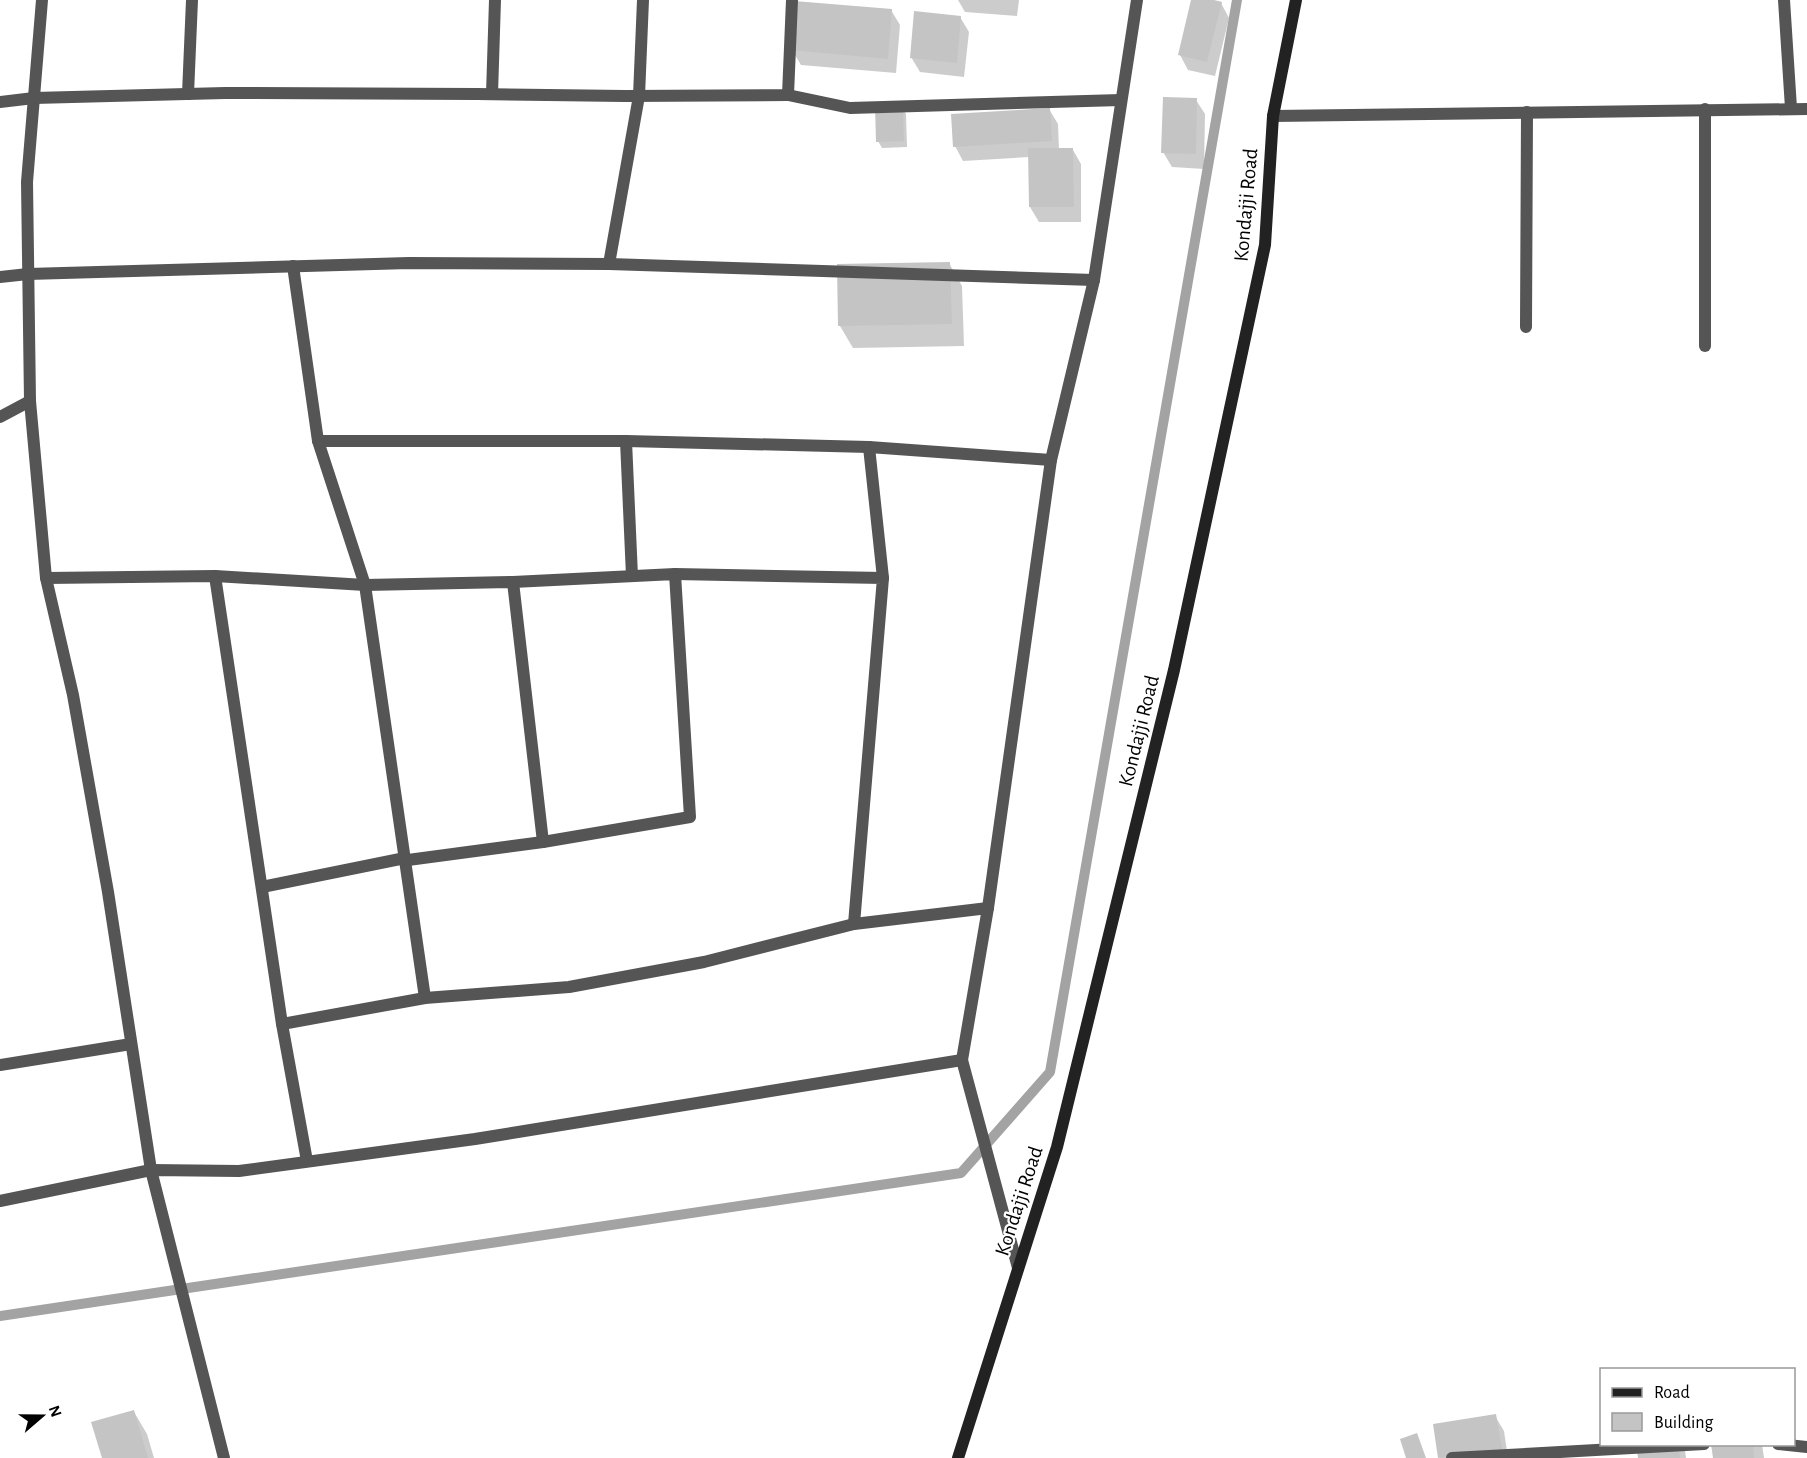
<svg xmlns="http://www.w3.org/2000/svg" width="1807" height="1458" font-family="'Alegreya Sans',sans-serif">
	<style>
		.shadow { fill: #0003 }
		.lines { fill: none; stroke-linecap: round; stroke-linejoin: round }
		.stream { stroke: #a3a3a3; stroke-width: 10 }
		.building { fill: #c4c4c4 }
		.street { stroke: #555; stroke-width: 12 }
		.secondary { stroke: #222; stroke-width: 12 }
		.labels { text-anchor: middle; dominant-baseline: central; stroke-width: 4.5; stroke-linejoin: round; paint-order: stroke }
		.street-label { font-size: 21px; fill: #000; stroke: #fff }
	</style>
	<rect width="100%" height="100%" fill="#fff"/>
	<g class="shadow">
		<path d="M958 0H1019L1017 16 965 12Z"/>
		<path d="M1193 0H1207L1221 3 1229 18 1215 76 1188 70 1180 55Z"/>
		<path d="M891 10 900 25 896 73 801 65 792 50Z"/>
		<path d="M960 17 969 32 964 77 920 72 911 57Z"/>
		<path d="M1196 100 1205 114 1204 169 1172 167 1163 152Z"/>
		<path d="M902 107 906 114 907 147 882 148 878 141Z"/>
		<path d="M1049 109 1058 124 1059 150H1073L1081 164V222H1039L1030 207V157L963 161 955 146Z"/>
		<path d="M949 263 962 286 964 346 853 348 840 326Z"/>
		<path d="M134 1412 147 1434 154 1458H103Z"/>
		<path d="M1495 1416 1504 1431 1508 1458H1440L1435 1425Z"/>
		<path d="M1684 1444 1686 1458H1639Z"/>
		<path d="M1713 1444H1762L1764 1458H1714Z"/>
	</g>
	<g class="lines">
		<path class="stream" d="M0 1316 961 1173 1050 1072 1237 0"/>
	</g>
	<g class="building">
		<path d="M1191 0H1214L1222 2 1207 62 1178 55Z"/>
		<path d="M794 1 892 9 888 59 791 50Z"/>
		<path d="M914 11 961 16 957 63 910 58Z"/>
		<path d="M1163 97 1197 98 1196 154 1161 153Z"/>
		<path d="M903 105 904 141 876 142 875 106Z"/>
		<path d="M1050 108 1052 141 953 147 951 114Z"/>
		<path d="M1028 148H1073L1074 207H1029Z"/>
		<path d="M950 262 952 324 838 326 837 264Z"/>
		<path d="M134 1410 148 1458H102L91 1422Z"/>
		<path d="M1496 1414 1502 1449 1438 1458 1433 1424Z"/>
		<path d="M1417 1433 1426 1458H1406L1400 1439Z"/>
		<path d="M1636 1444H1678L1680 1458H1638Z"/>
		<path d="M1711 1444H1753L1754 1458H1713Z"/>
	</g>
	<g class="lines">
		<g class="street">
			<path d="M42 0 27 182 30 401 46 578 73 695 108 892 151 1170 224 1458"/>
			<path d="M1784 0 1791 108"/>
			<path d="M188 94 192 0"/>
			<path d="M492 94 495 0"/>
			<path d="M788 95 850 108 1121 100"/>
			<path d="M0 102 34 98 225 93 477 94 625 96 788 95 792 0"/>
			<path d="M1273 116 1807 109"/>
			<path d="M609 264 1094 280"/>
			<path d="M293 266 318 441 365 585 513 582 543 842 690 817 675 574 513 582"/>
			<path d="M0 277 28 274 409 263 609 264 639 96 643 0"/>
			<path d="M1526 327 1527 112"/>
			<path d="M1705 346V109"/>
			<path d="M0 417 30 401"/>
			<path d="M318 441H626L869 447 1051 460"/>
			<path d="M626 441 632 576"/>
			<path d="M869 447 883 578"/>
			<path d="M675 574 883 578 854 924"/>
			<path d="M215 576 365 585 425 998"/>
			<path d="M46 578 215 576 282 1024"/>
			<path d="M262 887 405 858 408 860 543 842"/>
			<path d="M962 1060 1018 1268"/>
			<path d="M0 1065 131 1044"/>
			<path d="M307 1161 282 1024 425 998 569 987 704 962 854 924 988 908"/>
			<path d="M0 1201 151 1170 239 1171 475 1139 962 1060 988 908 1051 460 1094 280 1137 0"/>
			<path d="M1778 1444 1807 1447"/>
			<path d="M1452 1458 1704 1444"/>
		</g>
		<path class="secondary" d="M958 1458 1057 1147 1174 670 1265 245 1273 116 1296 0"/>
	</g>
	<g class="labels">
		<g class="street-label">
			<text transform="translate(1246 205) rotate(-85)">Kondajji Road</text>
			<text transform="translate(1139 731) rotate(-76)">Kondajji Road</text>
			<text transform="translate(1019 1201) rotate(-72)">Kondajji Road</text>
		</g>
	</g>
	<rect x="1600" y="1368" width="195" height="78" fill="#ffffff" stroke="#999999" stroke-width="1.5"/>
	<rect x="1612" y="1388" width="30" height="9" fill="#222222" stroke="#999999" stroke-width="1.5"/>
	<text x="1654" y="1398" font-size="18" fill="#000000">Road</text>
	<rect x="1612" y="1413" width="30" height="18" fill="#c4c4c4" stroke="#999999" stroke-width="1.5"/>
	<text x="1654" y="1428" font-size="18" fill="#000000">Building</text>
	<g transform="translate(42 1416) rotate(70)" stroke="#ffffff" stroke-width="4.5" paint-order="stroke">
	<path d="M0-4.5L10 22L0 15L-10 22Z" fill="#000000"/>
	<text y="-9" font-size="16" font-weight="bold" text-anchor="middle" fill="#000000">N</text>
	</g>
</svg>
